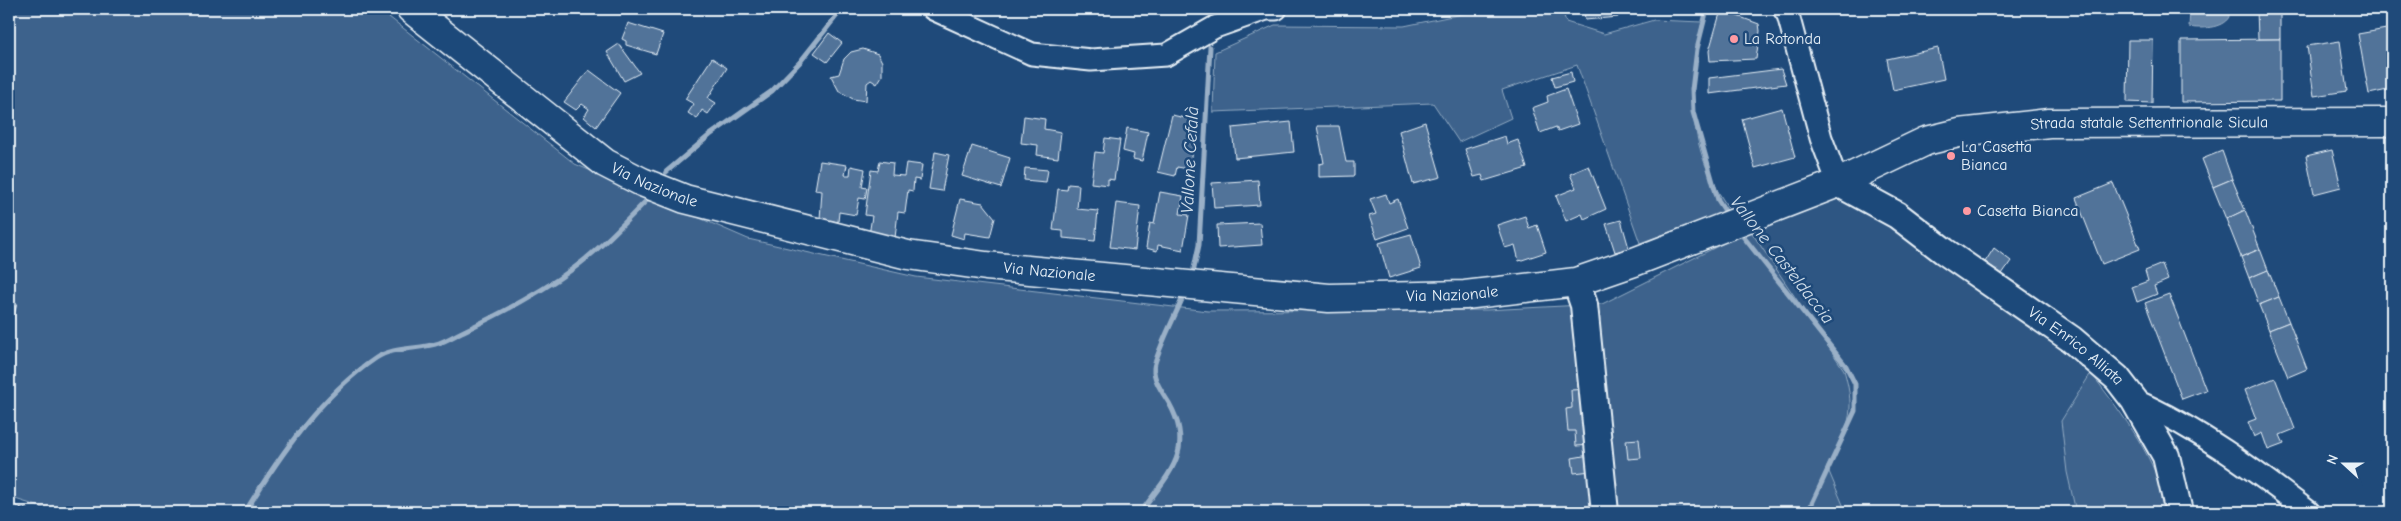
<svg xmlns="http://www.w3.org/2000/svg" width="2401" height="521" font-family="'Comic Neue',sans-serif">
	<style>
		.built { fill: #2e5683 }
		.green { fill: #3c628c; stroke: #92aac2 }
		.water { fill: #6685a7; stroke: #9ab0c7 }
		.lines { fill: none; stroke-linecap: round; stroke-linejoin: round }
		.stream { stroke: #9ab0c7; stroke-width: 5 }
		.building { fill: #517399; stroke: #e8f1f8 }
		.minor-casing { stroke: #e8f1f8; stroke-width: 25 }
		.tertiary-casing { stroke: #e8f1f8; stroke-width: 30 }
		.secondary-casing { stroke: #e8f1f8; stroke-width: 31 }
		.minor { stroke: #1f4a7a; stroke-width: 21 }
		.tertiary { stroke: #1f4a7a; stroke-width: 26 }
		.secondary { stroke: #1f4a7a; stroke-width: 28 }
		.rail-casing { stroke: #e8f1f8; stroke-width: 5.5 }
		.rail { stroke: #1f4a7a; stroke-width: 4; stroke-dasharray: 11; stroke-linecap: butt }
		.poi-dot { fill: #ff9aa2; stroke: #1f4a7a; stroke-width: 2 }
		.labels { text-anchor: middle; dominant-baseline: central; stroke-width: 5; stroke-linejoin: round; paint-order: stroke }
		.poi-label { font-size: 16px; fill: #e8f1f8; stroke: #1f4a7a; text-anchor: start }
		.street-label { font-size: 16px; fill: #e8f1f8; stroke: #1f4a7a }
		.water-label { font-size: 18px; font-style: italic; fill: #d4e1ec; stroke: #1f4a7a }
	</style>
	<rect width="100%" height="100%" fill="#1f4a7a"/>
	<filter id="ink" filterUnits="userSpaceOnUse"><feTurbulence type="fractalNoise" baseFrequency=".02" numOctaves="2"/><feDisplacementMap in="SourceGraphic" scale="10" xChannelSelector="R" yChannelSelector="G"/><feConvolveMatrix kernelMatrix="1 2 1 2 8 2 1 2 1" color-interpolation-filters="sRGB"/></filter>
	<g filter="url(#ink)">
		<path class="built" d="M1827 197 1864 206 2028 322 2091 373 2061 421 2067 472 2076 512H1846L1827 467 1848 426 1750 230Z"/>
		<g class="green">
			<path d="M9 9H379L575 164 748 239 916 277 1208 311 1486 310 1602 304 1750 230 1844 370C1857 416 1848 426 1827 467L1846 512H56L9 497Z"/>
			<path d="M1486 9H1562L1566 22 1604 34 1654 20 1702 22C1686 91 1688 151 1730 210L1640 243 1577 65 1502 90 1511 118 1459 142 1433 103 1213 112 1215 52 1275 25 1404 26Z"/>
			<path d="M2091 373C2125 418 2156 457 2168 512H2076L2067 472 2061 421Z"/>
		</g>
		<path class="water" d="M2228 9 2229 17C2222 29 2200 29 2189 27L2190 10Z"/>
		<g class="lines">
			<g class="stream">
				<path d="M1707 9 1697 49 1692 90 1693 112 1718 200 1729 217"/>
				<path d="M666 172 710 135 772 91 800 62 842 9"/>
				<path d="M1738 230 1846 366 1855 384V411L1808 512"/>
				<path d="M1193 273 1199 245 1210 47"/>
				<path d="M245 512C280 455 320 396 376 358 394 346 419 350 439 343 448 340 457 334 466 330 504 312 540 293 574 268 600 249 623 224 646 201"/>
				<path d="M1141 512C1168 474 1196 451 1169 403 1163 393 1153 380 1154 368 1155 355 1177 312 1183 297"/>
			</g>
		</g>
		<g class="building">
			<path d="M1572 9H1617L1618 17 1585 20 1584 10 1572 11Z"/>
			<path d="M2257 9H2280V39H2258Z"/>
			<path d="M1721 10 1759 24 1760 31 1756 59 1710 61 1709 51Z"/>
			<path d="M628 23 663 34 656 54 626 45V41L622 39Z"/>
			<path d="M2392 28V89L2369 94 2358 34Z"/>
			<path d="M829 33 842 43 827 62 814 53Z"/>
			<path d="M2280 39V101L2181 102V40Z"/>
			<path d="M2128 40H2153L2152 103 2127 102Z"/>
			<path d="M2340 41 2347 91 2314 96 2307 46Z"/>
			<path d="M619 44 640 73 624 81 607 52Z"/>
			<path d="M1938 48 1944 79 1893 90 1887 59Z"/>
			<path d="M863 49 878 54 882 62V76L877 84 871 80 867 83 866 101 853 99 839 91 831 76 839 74 844 59 851 52Z"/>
			<path d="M712 58 727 68 708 98 716 103 708 114 702 110 697 119 688 113 694 104 685 99Z"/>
			<path d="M1781 69 1786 84 1709 94V78Z"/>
			<path d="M589 70 620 93 596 127 584 117 589 109 582 104 576 110 564 102Z"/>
			<path d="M1571 72 1573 82 1555 87 1552 77Z"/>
			<path d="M1566 89 1578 124 1558 131 1556 127 1540 133 1532 108 1548 102 1547 96Z"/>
			<path d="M1782 108 1795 157 1755 168 1742 119Z"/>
			<path d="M1172 115 1194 120 1189 141 1195 143 1189 169 1177 167 1175 176 1158 172Z"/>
			<path d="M1024 116 1045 119 1044 129 1061 132 1058 158 1037 155 1038 145 1021 143Z"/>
			<path d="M1291 122 1294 152 1235 158 1232 128Z"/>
			<path d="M1425 122 1441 177 1413 184 1399 131Z"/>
			<path d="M1317 126H1339L1346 162H1354V176L1319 177V164L1324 163Z"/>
			<path d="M1127 128 1148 132 1142 161 1133 159 1134 154 1123 151Z"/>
			<path d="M1505 136 1507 144 1518 140 1527 168 1484 181 1482 175 1474 177 1465 149Z"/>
			<path d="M1105 138 1120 140 1114 180 1108 179V185L1091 183 1095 152 1103 153Z"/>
			<path d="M972 146 1010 158 1001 188 962 176Z"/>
			<path d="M2332 150 2341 187 2314 194 2306 156Z"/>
			<path d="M2222 151 2232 179 2213 187 2202 159Z"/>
			<path d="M935 152 949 155 942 191 929 189Z"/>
			<path d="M820 161 847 165 845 175H850L851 166 865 169 862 187 867 188 865 199 859 198 856 215 839 212 838 222 820 219 822 191 815 190Z"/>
			<path d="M880 161 893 163 892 175 904 176 906 163 922 165 920 180 914 179 913 191 908 190 905 213 898 212 895 238 869 235 872 216 865 215 871 170 878 171Z"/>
			<path d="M1589 166 1606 209 1584 219 1582 214 1566 221 1556 196 1576 188 1570 174Z"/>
			<path d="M1025 168 1048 170 1046 182 1024 180Z"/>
			<path d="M2232 179 2245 210 2226 219 2213 187Z"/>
			<path d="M1258 180 1260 205 1214 208 1212 183Z"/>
			<path d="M2113 183 2140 249 2102 264 2076 198Z"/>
			<path d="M1068 184 1079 185 1077 209 1098 211 1095 241 1063 238V231L1053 230 1058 189 1067 190Z"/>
			<path d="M1160 192 1183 196 1180 214 1189 215 1183 250 1158 245 1157 251 1146 248 1150 223 1154 224Z"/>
			<path d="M1386 194 1389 203 1398 199 1408 228 1377 239 1369 216 1376 214 1370 199Z"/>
			<path d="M960 199 983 203 995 218 990 237 965 233 964 239 951 235Z"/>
			<path d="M1116 203 1140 206 1135 250 1110 247Z"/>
			<path d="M2245 210 2260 249 2241 257 2226 219Z"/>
			<path d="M1525 216 1529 228 1537 225 1546 252 1519 261 1515 245 1505 248 1497 225Z"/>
			<path d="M1621 220 1629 248 1615 252 1606 224Z"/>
			<path d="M1260 223 1262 245 1218 248 1217 225Z"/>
			<path d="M1411 234 1421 268 1389 278 1379 243Z"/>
			<path d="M1994 248 2011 261 2002 274 1985 262Z"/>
			<path d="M2260 249 2268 270 2249 278 2241 257Z"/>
			<path d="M2162 264 2168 280 2154 286 2157 294 2137 302 2132 287 2148 281 2145 271Z"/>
			<path d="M2268 270 2279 297 2259 305 2249 278Z"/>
			<path d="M2169 294 2206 390 2182 399 2145 303Z"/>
			<path d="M2279 297 2289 322 2269 330 2259 305Z"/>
			<path d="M9 302 17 304 9 331Z"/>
			<path d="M2289 322 2307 369 2288 377 2269 330Z"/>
			<path d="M2275 378 2295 429 2280 435 2284 444 2268 450 2262 433 2254 437 2248 422 2256 419 2245 390Z"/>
			<path d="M1589 389 1593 445 1576 446 1575 431H1568L1566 409 1572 408 1571 390Z"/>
			<path d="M1639 439 1641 458 1628 459 1626 440Z"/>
			<path d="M1589 455 1591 471 1574 473 1572 458Z"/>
		</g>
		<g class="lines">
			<defs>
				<g id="minor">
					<path d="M933 9 1032 54 1091 60 1166 55 1215 27 1266 9H1276"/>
					<path d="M1784 9 1788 15 1821 138 1838 183"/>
					<path d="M2134 400C2198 428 2254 470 2309 512"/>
				</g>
				<g id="tertiary">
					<path id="s1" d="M1838 183 1897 215 1944 251 2071 339 2117 378 2134 400 2166 456 2179 512"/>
					<path d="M1576 282 1584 305 1605 512"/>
				</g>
				<g id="secondary">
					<path id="s2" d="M411 9 605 163 642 182 685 199 908 255 986 266 1329 298 1465 295 1576 282 1634 262 1838 183 1926 141 1959 133 2049 123 2392 122"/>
				</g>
			</defs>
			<use href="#minor" class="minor-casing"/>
			<use href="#tertiary" class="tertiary-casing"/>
			<use href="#secondary" class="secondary-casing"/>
			<use href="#minor" class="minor"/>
			<use href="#tertiary" class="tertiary"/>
			<use href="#secondary" class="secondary"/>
			<defs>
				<path id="rail" d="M9 506 27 512"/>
			</defs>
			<use href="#rail" class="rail-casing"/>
			<use href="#rail" class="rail"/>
		</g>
	</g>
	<g class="poi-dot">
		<circle cx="1734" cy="39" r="5"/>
		<circle cx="1951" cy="156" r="5"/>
		<circle cx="1967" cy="211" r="5"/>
	</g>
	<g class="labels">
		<g class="poi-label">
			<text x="1744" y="39">La Rotonda</text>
			<text x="1961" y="147">La Casetta<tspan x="1961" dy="18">Bianca</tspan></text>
			<text x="1977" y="211">Casetta Bianca</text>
		</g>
		<g class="street-label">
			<text stroke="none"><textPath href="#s2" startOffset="1839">Strada statale Settentrionale Sicula</textPath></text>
			<text stroke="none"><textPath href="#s2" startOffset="302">Via Nazionale</textPath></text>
			<text stroke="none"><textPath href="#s2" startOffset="708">Via Nazionale</textPath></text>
			<text stroke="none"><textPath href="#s2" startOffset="1112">Via Nazionale</textPath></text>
			<text stroke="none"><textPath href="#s1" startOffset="289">Via Enrico Alliata</textPath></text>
		</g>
		<g class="water-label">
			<text transform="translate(1190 160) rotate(-87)">Vallone Cefalà</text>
			<text transform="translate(1782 260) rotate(52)">Vallone Casteldaccia</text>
		</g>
	</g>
	<rect width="2401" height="521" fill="none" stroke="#1f4a7a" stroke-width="30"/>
	<rect x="15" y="15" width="2371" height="491" fill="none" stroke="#e8f1f8" stroke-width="2" filter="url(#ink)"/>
	<g transform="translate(2344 464) rotate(291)" stroke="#1f4a7a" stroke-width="4" paint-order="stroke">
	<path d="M0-4L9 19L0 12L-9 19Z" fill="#e8f1f8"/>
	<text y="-8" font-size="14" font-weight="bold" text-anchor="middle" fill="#e8f1f8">N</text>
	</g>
</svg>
